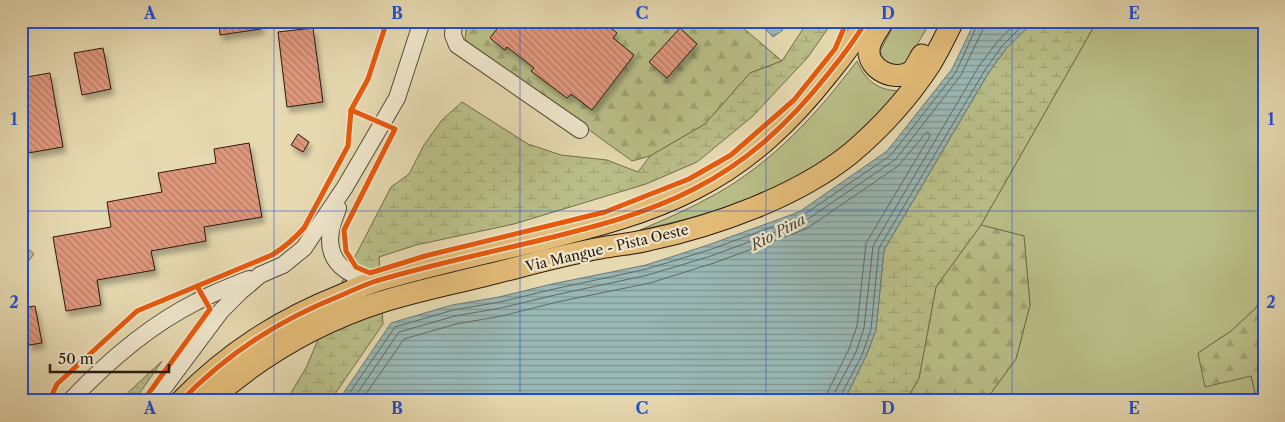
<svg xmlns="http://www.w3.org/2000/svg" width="1285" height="422" font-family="'Libre Caslon Text',serif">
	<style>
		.grass { fill: #b9be88; stroke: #716c4c }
		.forest { fill: url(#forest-firs); stroke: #716c4c }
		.wetland { fill: url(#wetland-marsh); stroke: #716c4c }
		.park { fill: url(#park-dots); stroke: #716c4c }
		.water { fill: url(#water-rules); stroke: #6d7973 }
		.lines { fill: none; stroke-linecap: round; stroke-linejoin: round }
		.shore { stroke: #626a63; stroke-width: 1 }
		.building { fill: url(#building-back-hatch); stroke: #291b11; filter: url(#shadow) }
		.minor-casing { stroke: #584a39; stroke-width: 18 }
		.major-casing { stroke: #291b11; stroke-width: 23 }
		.minor { stroke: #efe6cc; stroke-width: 16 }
		.major { stroke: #e3bc78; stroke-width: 21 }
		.cycleway-casing { stroke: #efe6cc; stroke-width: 8 }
		.cycleway { stroke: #e8590c; stroke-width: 5 }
		.grid { fill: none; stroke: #1d4ed8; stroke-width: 1; stroke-opacity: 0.55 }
		.labels { text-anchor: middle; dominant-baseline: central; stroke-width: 4.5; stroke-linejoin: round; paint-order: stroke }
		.street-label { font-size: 14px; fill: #291b11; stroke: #efe6cc }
		.water-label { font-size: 15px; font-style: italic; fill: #4b4a42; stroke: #efe6cc }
		.neatline { fill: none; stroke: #1d4ed8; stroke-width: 2 }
		.grid-label { font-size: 16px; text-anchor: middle; font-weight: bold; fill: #1d4ed8 }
	</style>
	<defs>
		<pattern id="forest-firs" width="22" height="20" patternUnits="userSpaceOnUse" patternTransform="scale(1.25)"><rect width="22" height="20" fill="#b9be88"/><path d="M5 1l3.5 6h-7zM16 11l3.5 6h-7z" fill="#9fa374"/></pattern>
		<pattern id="wetland-marsh" width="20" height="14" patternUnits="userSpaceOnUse" patternTransform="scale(1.25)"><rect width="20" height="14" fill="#b9be88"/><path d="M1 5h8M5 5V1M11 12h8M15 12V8" fill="none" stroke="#9fa374"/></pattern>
		<pattern id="park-dots" width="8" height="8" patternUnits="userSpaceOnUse" patternTransform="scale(1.25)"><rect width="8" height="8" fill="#b9be88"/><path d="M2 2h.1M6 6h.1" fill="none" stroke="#9fa374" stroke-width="1.8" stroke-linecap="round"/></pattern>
		<pattern id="water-rules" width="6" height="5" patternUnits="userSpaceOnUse" patternTransform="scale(1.25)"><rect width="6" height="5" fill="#9ab8b5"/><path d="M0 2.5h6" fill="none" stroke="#7e9592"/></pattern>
		<pattern id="building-back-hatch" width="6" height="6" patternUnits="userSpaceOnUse" patternTransform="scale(1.25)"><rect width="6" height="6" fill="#df977c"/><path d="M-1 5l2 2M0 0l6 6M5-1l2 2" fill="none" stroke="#b57a64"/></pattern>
		<filter id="shadow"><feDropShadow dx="3" dy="5.5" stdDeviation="2.5" flood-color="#0004"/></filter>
	</defs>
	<rect width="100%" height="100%" fill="#e6d9b0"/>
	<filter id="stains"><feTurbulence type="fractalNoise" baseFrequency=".004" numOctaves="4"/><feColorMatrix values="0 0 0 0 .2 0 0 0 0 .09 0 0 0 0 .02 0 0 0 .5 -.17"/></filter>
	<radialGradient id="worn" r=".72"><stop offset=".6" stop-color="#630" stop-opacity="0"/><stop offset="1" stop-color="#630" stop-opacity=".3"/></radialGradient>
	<g class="grass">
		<path d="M896 21H931L908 60C897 70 884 64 880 51Z"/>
		<path d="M1099 21H1264V289L1256 308 1231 331 1198 353 1251 376 1257 401H985L1016 359 1030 305 1024 236 981 225 1093 28Z"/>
		<path d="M857 61C866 81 877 90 899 91 876 118 851 142 821 163 769 198 700 217 640 230 666 219 691 208 716 194 773 162 818 113 857 61Z"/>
		<path d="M21 243 34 254 21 270Z"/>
	</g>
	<g class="forest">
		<path d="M467 21H735L782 61 750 73 705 124 650 156 632 161 465 40Z"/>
		<path d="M981 225 1024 236 1030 305 1016 359 985 401H906L919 378 936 287Z"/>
		<path d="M1264 289V401H1257L1251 376 1205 387 1198 353 1231 331 1256 308Z"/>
	</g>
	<g class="wetland">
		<path d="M808 21H833L808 57 753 116 697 162 646 184 514 224 416 245 379 257 383 324 330 401H286L306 368 343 280 391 187 409 174 424 145 442 120 462 102 528 144 561 155 607 160 638 172 650 156 705 124 750 73 782 61Z"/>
		<path d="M1034 21H1099L1093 28 981 225 936 287 919 378 906 401H844L866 356 876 330 884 250 989 72 1006 49Z"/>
	</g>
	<path class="park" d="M162 361 134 401H119Z"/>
	<g class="water">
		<path d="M760 21H775L783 30 773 37 759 22Z"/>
		<path d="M975 21H1034L1006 49 989 72 884 250 876 330 866 356 844 401H338L391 323 452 305 499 297 552 284 646 265 708 245 799 212 887 151 952 69Z"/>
	</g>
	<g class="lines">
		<g class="shore">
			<path d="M344 401 395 327 453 310 500 302 554 289 647 269 709 250 802 216 891 155 956 72 979 21"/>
			<path d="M352 401 399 332 455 316 501 308 555 295 648 275 711 256 805 221 896 159 961 75 984 27 985 21"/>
			<path d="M361 401 404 339 456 324 502 316 557 302 650 283 714 263 806 229 898 166 926 133 928 132 930 136 866 243 857 326 849 349 828 391 826 401"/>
			<path d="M833 401 834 394 856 352 864 328 873 246 979 66 997 42 1018 21"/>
			<path d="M840 401V397L862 355 871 329 879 248 985 70 1002 46 1027 21"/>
		</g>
	</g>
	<g class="building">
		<path d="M219 21H260L261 29 220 35Z"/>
		<path d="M503 21 602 22 617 33 613 38 634 55 592 110 571 94 567 98 531 71 534 68 507 47 505 50 490 38Z"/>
		<path d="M313 28 323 102 287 107 278 32Z"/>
		<path d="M680 28 697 44 667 78 649 62Z"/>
		<path d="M103 48 111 89 82 95 74 53Z"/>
		<path d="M50 73 63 147 28 153 21 114V78Z"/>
		<path d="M298 134 309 142 303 152 291 145Z"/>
		<path d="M249 143 262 217 204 227 206 241 151 251 155 270 97 280 101 305 66 311 53 237 111 227 107 202 162 192 158 173 216 163 214 149Z"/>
		<path d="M35 306 42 343 29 345 27 336 21 337V323L25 322 22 308Z"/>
	</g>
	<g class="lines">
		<defs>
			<g id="minor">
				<path d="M454 21 453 35 457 45 580 130"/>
				<path d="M338 208C336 215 332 223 331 231 325 262 348 276 374 282"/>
				<path d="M70 401C107 362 148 326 196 302 213 293 231 286 249 279"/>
				<path d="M154 401 221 311 240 292 260 275 283 265 304 248 345 187 397 98 422 21"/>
			</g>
			<g id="major">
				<path d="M883 21C878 30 870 39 869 49 867 70 896 83 912 71 916 67 919 59 922 55"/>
				<path d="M181 401C228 353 279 320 342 295 353 290 364 285 376 281 430 265 486 253 541 240 593 227 646 214 694 189 749 161 790 122 828 74 842 57 855 40 866 21"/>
				<path d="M209 401C259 357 318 322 381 302 416 291 451 284 487 275 524 266 562 255 601 248 616 245 632 244 648 240 715 226 796 197 850 154 881 128 909 97 931 63 939 50 946 35 953 21"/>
			</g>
		</defs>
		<use href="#minor" class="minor-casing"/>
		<use href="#major" class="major-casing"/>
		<use href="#minor" class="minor"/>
		<use href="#major" class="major"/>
		<defs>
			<g id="cycleway">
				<path d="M351 110 395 129 344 230 346 251 356 267 370 273 425 256 605 212 689 179 731 155 794 100 835 49 847 21"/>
				<path d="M49 401 57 384 137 311 272 255C285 247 294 239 304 228L348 146 351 110 368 79 387 21"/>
				<path d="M143 401 210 309 197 286"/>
				<path d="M181 401C228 353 279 320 342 295 353 290 364 285 376 281 430 265 486 253 541 240 593 227 646 214 694 189 749 161 790 122 828 74 842 57 855 40 866 21"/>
			</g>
		</defs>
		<use href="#cycleway" class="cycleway-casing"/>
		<use href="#cycleway" class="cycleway"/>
	</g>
	<path class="grid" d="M274 21V401M520 21V401M766 21V401M1012 21V401M21 211H1264"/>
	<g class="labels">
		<g class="street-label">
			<text transform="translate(607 248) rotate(-13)">Via Mangue - Pista Oeste</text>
		</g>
		<g class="water-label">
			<text transform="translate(778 232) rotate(-28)">Rio Pina</text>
		</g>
	</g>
	<rect width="1285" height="422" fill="none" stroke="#e6d9b0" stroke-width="55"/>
	<path d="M50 364v8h119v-8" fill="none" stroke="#291b11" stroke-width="2.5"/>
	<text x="58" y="364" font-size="15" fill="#291b11" stroke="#efe6cc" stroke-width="4" paint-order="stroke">50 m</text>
	<rect x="28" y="28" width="1230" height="366" class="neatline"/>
	<g class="grid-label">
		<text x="150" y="19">A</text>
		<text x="397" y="19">B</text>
		<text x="642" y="19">C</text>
		<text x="888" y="19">D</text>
		<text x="1134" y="19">E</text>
		<text x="14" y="125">1</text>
		<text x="1271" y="125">1</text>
		<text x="14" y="308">2</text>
		<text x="1271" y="308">2</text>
		<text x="150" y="414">A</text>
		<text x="397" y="414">B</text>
		<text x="642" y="414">C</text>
		<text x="888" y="414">D</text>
		<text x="1134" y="414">E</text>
	</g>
	<rect width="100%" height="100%" filter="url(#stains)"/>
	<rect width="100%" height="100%" fill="url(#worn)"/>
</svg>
